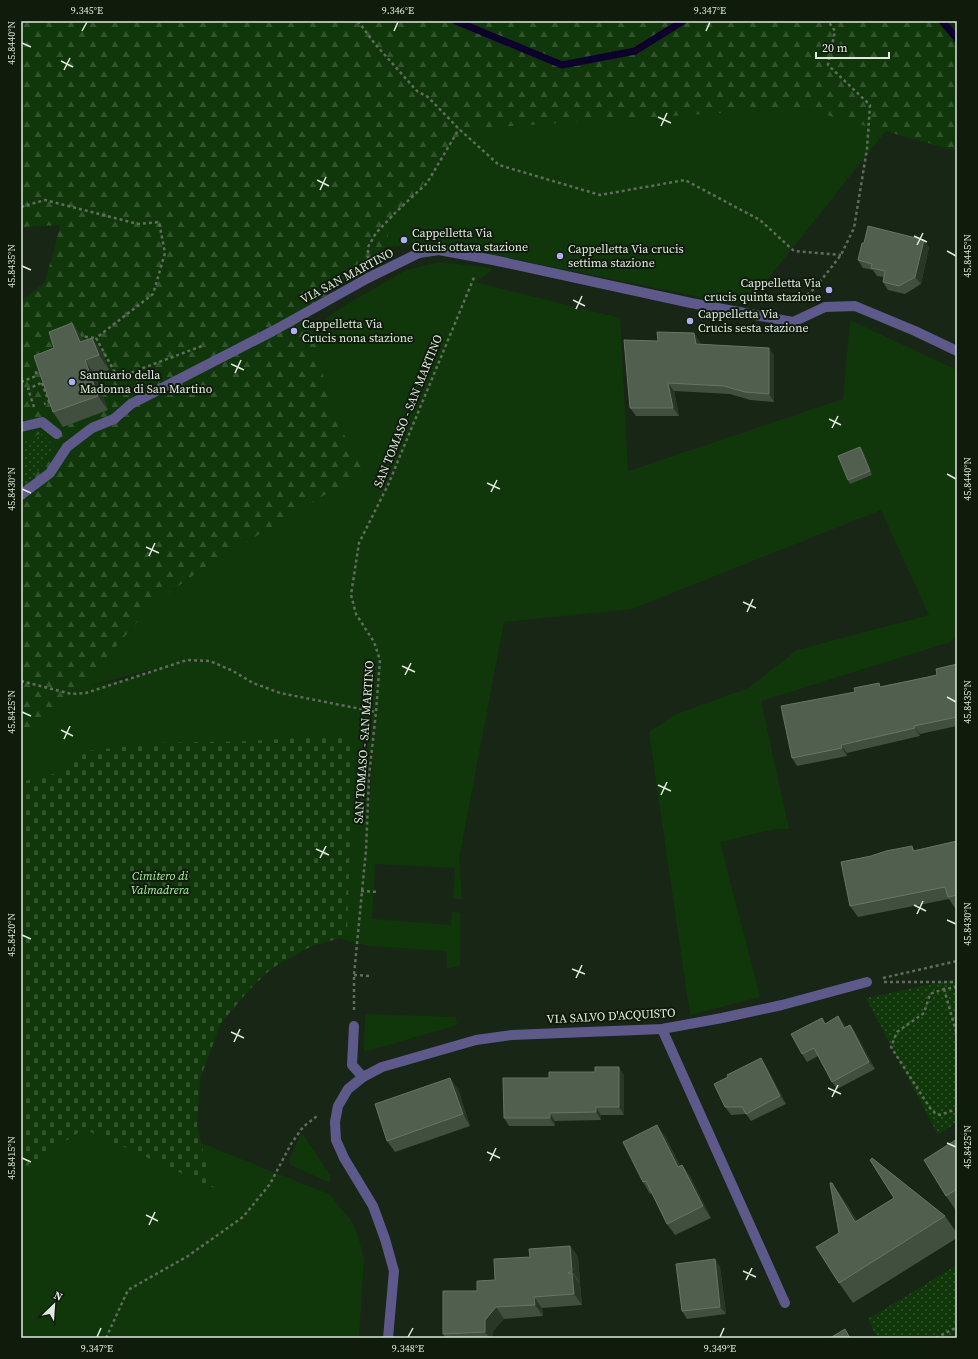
<svg xmlns="http://www.w3.org/2000/svg" width="978" height="1359" font-family="'Source Serif 4',serif">
	<style>
		.green { fill: #103709; fill-rule: evenodd }
		.forest { fill: url(#forest-firs) }
		.cemetery { fill: url(#cemetery-stones) }
		.park { fill: url(#park-dots) }
		.lines { fill: none; stroke-linecap: round; stroke-linejoin: round }
		.stream { stroke: #0d002f; stroke-width: 7 }
		.path { stroke: #606c5d; stroke-width: 2.5; stroke-dasharray: 3 3; stroke-linecap: butt }
		.lane { stroke: #5e598b; stroke-width: 10 }
		.street { stroke: #5e598b; stroke-width: 10 }
		.wall { fill: #404f3e }
		.shaded-wall { fill: #293726 }
		.building { fill: #515f4f; stroke: #687566 }
		.ticks { fill: none; stroke: #e0e9de; stroke-width: 1.5 }
		.poi-dot { fill: #b3adf9; stroke: #0f1c0c; stroke-width: 1.5 }
		.labels { text-anchor: middle; dominant-baseline: central; stroke-width: 4; stroke-linejoin: round; paint-order: stroke }
		.poi-label { font-size: 12px; fill: #e0e9de; stroke: #0f1c0c; text-anchor: start }
		.street-label { font-size: 12px; fill: #e0e9de; stroke: #0f1c0c }
		.park-label { font-size: 12px; font-style: italic; fill: #a5f597; stroke: #0f1c0c }
		.neatline { fill: none; stroke: #e0e9de; stroke-width: 1.5 }
		.ticks-label { font-size: 10px; text-anchor: middle; fill: #e0e9de }
	</style>
	<defs>
		<pattern id="forest-firs" width="22" height="20" patternUnits="userSpaceOnUse"><rect width="22" height="20" fill="#103709"/><path d="M5 1l3.5 6h-7zM16 11l3.5 6h-7z" fill="#32542c"/></pattern>
		<pattern id="cemetery-stones" width="16" height="16" patternUnits="userSpaceOnUse"><rect width="16" height="16" fill="#103709"/><path d="M2 7V4a2 2 0 0 1 4 0v3zM10 15v-3a2 2 0 0 1 4 0v3z" fill="#32542c"/></pattern>
		<pattern id="park-dots" width="8" height="8" patternUnits="userSpaceOnUse"><rect width="8" height="8" fill="#103709"/><path d="M2 2h.1M6 6h.1" fill="none" stroke="#32542c" stroke-width="1.8" stroke-linecap="round"/></pattern>
	</defs>
	<rect width="100%" height="100%" fill="#182615"/>
	<g class="green">
		<path d="M801 108 886 131 748 304 705 298 444 245 431 244 385 247 390 228 464 128Z"/>
		<path d="M440 262 484 267 494 269 475 282 620 318 628 471 843 399 850 320 957 370V635L950 642 761 701 789 829H776L720 842 760 997 690 1015 649 732 674 715 748 688 797 650 929 615 881 510 632 609 504 622 459 859 462 899H453L455 868 375 864 372 919 451 925 452 911 460 913V965L447 969V951L368 946 338 938 320 942 304 949 280 963 269 971 21 788V739L54 718 152 605 202 569 366 470 333 417 312 329 339 309 406 270ZM164 666 129 679 89 686ZM375 727 367 834 369 777Z"/>
		<path d="M365 1014 456 1017 457 1025 364 1052Z"/>
		<path d="M74 1121 186 1137 331 1195 340 1208 352 1221 359 1239 364 1260 359 1338H21V1160Z"/>
		<path d="M301 1133 303 1134 330 1175V1181L328 1182 290 1165 289 1161Z"/>
	</g>
	<path class="forest" d="M21 21H942L957 43V151L801 108 464 129 390 228 385 247 322 299 309 315 333 417 366 470 202 569 152 605 54 718 21 739V301L45 282 55 246 60 225 21 227Z"/>
	<path class="cemetery" d="M345 735V743L353 746 347 936 312 946 280 963 269 971 249 990 221 1023 200 1079 197 1126 210 1180 214 1188 84 1129 27 1166 21 1164V782L58 773 88 751 156 743 252 741Z"/>
	<g class="park">
		<path d="M41 433 55 448 33 478 21 488V444Z"/>
		<path d="M957 979V1122L938 1135 866 998Z"/>
		<path d="M957 1265V1338H877L868 1319Z"/>
	</g>
	<g class="lines">
		<g class="stream">
			<path d="M456 21 562 65 635 51 683 21"/>
			<path d="M942 21 957 39"/>
		</g>
		<g class="path">
			<path d="M358 21 375 44 417 91 428 97 459 129 499 165 600 195 685 180 760 220 794 251 841 255"/>
			<path d="M21 207 45 200 138 224 159 222 165 253 153 294 96 338"/>
			<path d="M368 259V247L376 233 396 212 427 183 459 129"/>
			<path d="M807 295 815 288 841 255 854 228 867 149 870 105 828 65 835 31 828 21"/>
			<path d="M79 336 96 338"/>
			<path d="M96 338 118 378 143 368 202 346"/>
			<path d="M21 382 36 376V371L41 368"/>
			<path d="M42 383 49 402 44 404"/>
			<path d="M34 407 28 389 45 381"/>
			<path d="M21 681 71 694 86 693 187 660 210 661 233 671 253 683 280 693 376 712"/>
			<path d="M361 891 379 892"/>
			<path d="M354 975 371 976"/>
			<path d="M883 978 957 961"/>
			<path d="M884 982H957"/>
			<path d="M957 987 944 989 930 994 924 1013 897 1032 891 1047 930 1108 935 1113 940 1115 957 1109"/>
			<path d="M944 989 957 1035"/>
			<path d="M354 1010V975L366 850 369 777 376 712 380 660 374 642 356 614 351 595 359 543 388 485 475 275"/>
			<path d="M106 1338 128 1290 188 1256 243 1217 270 1184 291 1144 303 1127 317 1116"/>
			<path d="M936 1338 957 1327"/>
		</g>
		<g class="lane">
			<path d="M21 427 42 422 57 434"/>
			<path d="M21 495 50 473 67 447 92 428 114 419"/>
			<path d="M354 1026 352 1065 363 1077"/>
		</g>
		<g class="street">
			<path d="M114 419 131 404 273 331 368 278 419 253 439 250 493 260 691 303 793 322 825 307 855 306 915 331 957 351"/>
			<path d="M662 1029 785 1303"/>
			<path d="M388 1338 394 1271 385 1239 373 1206 344 1158 336 1140 335 1122 338 1106 348 1089 363 1077 382 1067 476 1040 512 1035 662 1029 722 1018 782 1005 867 982"/>
		</g>
	</g>
	<g class="wall">
		<path d="M929 247 921 284 905 294 888 290 883 282 884 277 877 276 873 270 863 268 858 260Z"/>
		<path d="M72 323 82 337 83 341 102 352 109 370 95 375 108 410 63 427 53 412 54 348Z"/>
		<path d="M694 333 699 341 700 344 774 355V402L750 400 730 394 674 391 679 416H636L630 408 658 341Z"/>
		<path d="M863 451 872 475 850 484 848 480Z"/>
		<path d="M957 664V726L920 734V736L847 753V756L797 766 792 758 882 686 937 675Z"/>
		<path d="M957 841V908H955L949 899 858 917 850 906 871 856 912 846 915 851Z"/>
		<path d="M826 1023 844 1024 845 1027 850 1025 855 1032 875 1069 837 1089 832 1082 818 1056 807 1062 802 1054Z"/>
		<path d="M766 1066 786 1104 751 1121 746 1114 731 1115 725 1107Z"/>
		<path d="M624 1075V1115H601V1120L555 1121V1126H509L504 1118 549 1078Z"/>
		<path d="M458 1089 470 1126 395 1152 387 1141Z"/>
		<path d="M665 1136 680 1166 682 1165 690 1176 711 1218 675 1235 667 1224 652 1193 650 1194 643 1182Z"/>
		<path d="M957 1139V1212L946 1196Z"/>
		<path d="M846 1203 857 1221 945 1216 957 1233V1238L853 1303 839 1283V1233Z"/>
		<path d="M570 1246 578 1257 580 1283H579L580 1284 582 1305 542 1308 543 1316 504 1319 493 1331V1338H446L443 1334 477 1291 495 1280Z"/>
		<path d="M715 1259 720 1267 726 1314 687 1319 682 1311Z"/>
	</g>
	<g class="shaded-wall">
		<path d="M924 240 929 247 921 284 915 277Z"/>
		<path d="M72 323 82 337 90 357 80 342Z"/>
		<path d="M694 333 699 341 701 351 696 344Z"/>
		<path d="M92 338 102 352 109 370 99 355Z"/>
		<path d="M769 348 774 355V402L769 394Z"/>
		<path d="M85 360 95 375 108 410 98 396Z"/>
		<path d="M668 383 674 391 679 416 673 408Z"/>
		<path d="M860 447 863 451 872 475 870 471Z"/>
		<path d="M914 726 920 734V736L915 728Z"/>
		<path d="M841 745 847 753V756L842 748Z"/>
		<path d="M838 1016 844 1024 849 1035 844 1028Z"/>
		<path d="M850 1025 855 1032 875 1069 869 1062Z"/>
		<path d="M761 1058 766 1066 786 1104 780 1096Z"/>
		<path d="M619 1067 624 1075V1115L619 1107Z"/>
		<path d="M450 1078 458 1089 470 1126 463 1114Z"/>
		<path d="M596 1107 601 1115V1120L596 1112Z"/>
		<path d="M550 1113 555 1121V1126L550 1118Z"/>
		<path d="M657 1125 665 1136 685 1178 678 1167Z"/>
		<path d="M682 1165 690 1176 711 1218 703 1206Z"/>
		<path d="M832 1183 846 1203 869 1242 855 1222Z"/>
		<path d="M570 1246 578 1257 580 1283 572 1271Z"/>
		<path d="M715 1259 720 1267 726 1314 720 1307Z"/>
		<path d="M572 1273 580 1284 582 1305 574 1294Z"/>
		<path d="M534 1297 542 1308 543 1316 535 1305Z"/>
		<path d="M496 1307 504 1319 493 1331V1338H490L485 1332V1320Z"/>
	</g>
	<g class="building">
		<path d="M868 226 924 240 915 277 899 286 883 282 885 271 871 268 872 264 858 260 862 243H864Z"/>
		<path d="M72 323 80 342 92 338 99 355 85 360 98 396 53 412 34 356 54 348 49 332Z"/>
		<path d="M657 332 694 333 696 344 769 348V394L745 392 724 386 668 383 673 408H630L624 340 658 341Z"/>
		<path d="M860 447 870 471 848 480 838 456Z"/>
		<path d="M957 664V717L914 726 915 728 841 745 842 748 792 758 781 706 855 692 854 688 879 683 880 687 914 680 937 675 936 669Z"/>
		<path d="M957 841V895L948 897 945 887 850 906 841 862 871 856 886 851 912 846 913 851Z"/>
		<path d="M838 1016 844 1028 850 1025 869 1062 832 1082 814 1048 802 1054 791 1034 822 1018 825 1024Z"/>
		<path d="M761 1058 780 1096 746 1114 742 1107H725L714 1084 728 1077 727 1075Z"/>
		<path d="M595 1067H619V1107H596V1112L550 1113V1118H504L503 1078H549V1072H595Z"/>
		<path d="M450 1078 463 1114 387 1141 375 1104Z"/>
		<path d="M657 1125 678 1167 682 1165 703 1206 667 1224 646 1181 643 1182 623 1142Z"/>
		<path d="M957 1139V1189L946 1196 924 1160Z"/>
		<path d="M872 1158 945 1216 839 1283 816 1247 839 1233 830 1183H832L855 1222 894 1198 870 1160Z"/>
		<path d="M570 1246 572 1271 568 1273H572L574 1294 534 1297 535 1305 496 1307 485 1320V1332L443 1334V1291H477V1281L495 1280 494 1259 530 1257 529 1249Z"/>
		<path d="M715 1259 720 1307 682 1311 676 1264Z"/>
		<path d="M845 1329 850 1338H830Z"/>
	</g>
	<path class="ticks" d="M82 31 87 22M394 31 398 22M706 31 710 22M22 43 31 47M61 61 73 67M64 70 70 58M658 117 671 123M661 126 667 113M317 180 329 186M320 190 326 177M914 236 927 242M917 245 923 233M947 251 956 256M22 266 31 270M573 300 585 306M576 309 582 296M231 364 244 370M235 373 241 360M829 419 841 425M832 428 838 416M947 474 956 479M487 483 500 489M22 489 31 493M491 492 497 480M146 547 159 553M149 556 155 543M743 602 756 608M747 612 753 599M402 666 415 672M405 675 411 663M947 697 956 702M22 712 31 716M61 730 73 736M64 739 70 726M658 785 671 791M661 795 667 782M316 849 329 855M320 858 326 846M914 905 926 911M917 914 923 901M947 920 956 924M22 935 31 939M572 969 585 974M576 978 582 965M231 1032 244 1038M234 1042 240 1029M828 1088 841 1094M832 1097 838 1085M947 1143 956 1147M487 1152 500 1158M22 1158 31 1162M490 1161 496 1148M146 1215 158 1221M149 1225 155 1212M743 1271 756 1277M746 1280 752 1268M97 1337 101 1328M408 1337 413 1328M720 1337 724 1328"/>
	<g class="poi-dot">
		<circle cx="404" cy="240" r="4"/>
		<circle cx="560" cy="256" r="4"/>
		<circle cx="829" cy="290" r="4"/>
		<circle cx="690" cy="321" r="4"/>
		<circle cx="294" cy="331" r="4"/>
		<circle cx="72" cy="382" r="4"/>
	</g>
	<g class="labels">
		<g class="poi-label">
			<text x="412" y="233">Cappelletta Via<tspan x="412" dy="14">Crucis ottava stazione</tspan></text>
			<text x="568" y="249">Cappelletta Via crucis<tspan x="568" dy="14">settima stazione</tspan></text>
			<text x="821" y="283" text-anchor="end">Cappelletta Via<tspan x="821" dy="14">crucis quinta stazione</tspan></text>
			<text x="698" y="314">Cappelletta Via<tspan x="698" dy="14">Crucis sesta stazione</tspan></text>
			<text x="302" y="324">Cappelletta Via<tspan x="302" dy="14">Crucis nona stazione</tspan></text>
			<text x="80" y="375">Santuario della<tspan x="80" dy="14">Madonna di San Martino</tspan></text>
		</g>
		<g class="street-label">
			<text transform="translate(347 276) rotate(-28)">VIA SAN MARTINO</text>
			<text transform="translate(408 411) rotate(-68)">SAN TOMASO - SAN MARTINO</text>
			<text transform="translate(364 742) rotate(-86)">SAN TOMASO - SAN MARTINO</text>
			<text transform="translate(611 1016) rotate(-3)">VIA SALVO D'ACQUISTO</text>
		</g>
		<g class="park-label">
			<text x="160" y="876">Cimitero di<tspan x="160" dy="14">Valmadrera</tspan></text>
		</g>
	</g>
	<rect width="978" height="1359" fill="none" stroke="#0f1c0c" stroke-width="44"/>
	<g transform="translate(54 1305) rotate(25)" stroke="#0f1c0c" stroke-width="3" paint-order="stroke">
	<path d="M0-3L7 15L0 10L-7 15Z" fill="#e0e9de"/>
	<text y="-6" font-size="11" font-weight="bold" text-anchor="middle" fill="#e0e9de">N</text>
	</g>
	<path d="M816 52v6h73v-6" fill="none" stroke="#e0e9de" stroke-width="2"/>
	<text x="822" y="52" font-size="12" fill="#e0e9de" stroke="#0f1c0c" stroke-width="3" paint-order="stroke">20 m</text>
	<rect x="22" y="22" width="934" height="1315" class="neatline"/>
	<g class="ticks-label">
		<text x="87" y="14">9.345°E</text>
		<text x="398" y="14">9.346°E</text>
		<text x="710" y="14">9.347°E</text>
		<text transform="translate(11 43) rotate(-90)" y="4">45.8440°N</text>
		<text transform="translate(967 256) rotate(-90)" y="4">45.8445°N</text>
		<text transform="translate(11 266) rotate(-90)" y="4">45.8435°N</text>
		<text transform="translate(967 479) rotate(-90)" y="4">45.8440°N</text>
		<text transform="translate(11 489) rotate(-90)" y="4">45.8430°N</text>
		<text transform="translate(967 702) rotate(-90)" y="4">45.8435°N</text>
		<text transform="translate(11 712) rotate(-90)" y="4">45.8425°N</text>
		<text transform="translate(967 924) rotate(-90)" y="4">45.8430°N</text>
		<text transform="translate(11 935) rotate(-90)" y="4">45.8420°N</text>
		<text transform="translate(967 1147) rotate(-90)" y="4">45.8425°N</text>
		<text transform="translate(11 1158) rotate(-90)" y="4">45.8415°N</text>
		<text x="97" y="1352">9.347°E</text>
		<text x="408" y="1352">9.348°E</text>
		<text x="720" y="1352">9.349°E</text>
	</g>
</svg>
